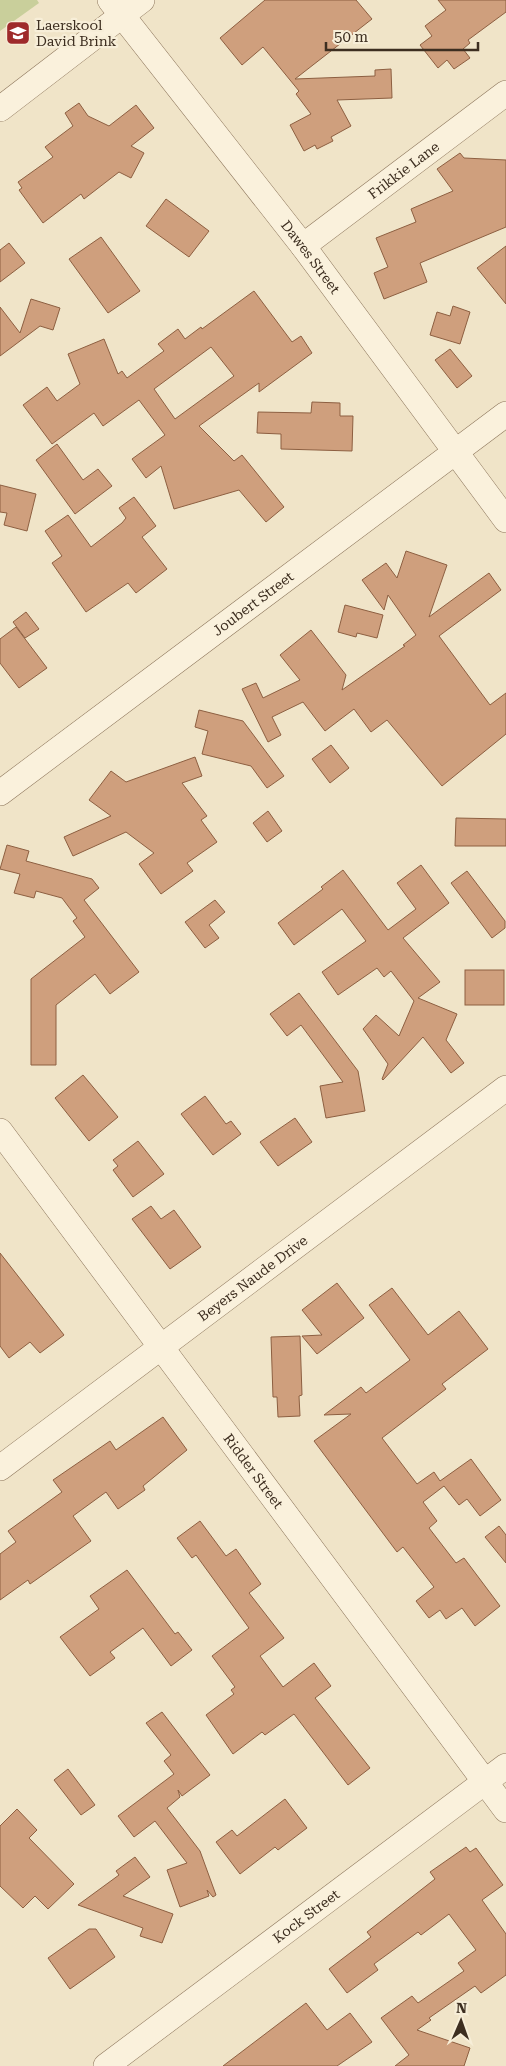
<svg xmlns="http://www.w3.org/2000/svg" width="506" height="2066" font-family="'Roboto Serif',serif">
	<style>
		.green { fill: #c9cf9b }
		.building { fill: #cf9f7d; stroke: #8d5f41; fill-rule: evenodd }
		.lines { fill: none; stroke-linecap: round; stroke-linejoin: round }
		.minor-casing { stroke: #8d765c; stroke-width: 26 }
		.minor { stroke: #faf1dc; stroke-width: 25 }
		.labels { text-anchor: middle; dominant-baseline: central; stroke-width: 4.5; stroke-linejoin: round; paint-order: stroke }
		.poi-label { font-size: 14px; fill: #3d2e20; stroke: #f7eed8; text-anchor: start }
		.street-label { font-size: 14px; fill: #3d2e20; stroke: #f7eed8 }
	</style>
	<rect width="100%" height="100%" fill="#f0e4c8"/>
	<path class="green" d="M0 0H37L39 3 0 31Z"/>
	<g class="building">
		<path d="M265 0H356L372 19 295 79 375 76V70L391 69 392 98 337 100 351 126 331 137 333 141 317 149 315 145 304 151 290 125 311 114 296 94 299 91 263 47 242 65 220 38Z"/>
		<path d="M438 0H506V12L468 40 470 43 463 49 470 58 454 69 447 60 438 68 420 45 432 36 425 26 446 10Z"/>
		<path d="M79 103 88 116 109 126 136 105 154 128 131 146 144 153 131 178 119 172 84 199 81 194 43 223 19 190 22 188 18 182 53 157 45 147 73 126 65 113Z"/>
		<path d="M460 153 464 158 506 160V227L420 263 427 282 384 299 374 273 388 267 376 238 416 222 411 209 453 191 437 169Z"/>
		<path d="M166 199 209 231 189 257 146 226Z"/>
		<path d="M101 237 140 291 108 313 69 259Z"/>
		<path d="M9 243 25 263 0 282V250Z"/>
		<path d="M506 246V304L477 268Z"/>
		<path d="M254 291 292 342 301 336 312 353 259 392V383L199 426 234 461 242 455 284 507 266 522 239 490 174 509 161 466 146 478 132 459 165 435 139 400 103 426 94 413 52 444 23 405 47 387 57 401 80 384 68 354 104 339 118 374 122 371 127 378 164 351 158 344 178 329 185 339 201 327 202 329ZM211 347 234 376 175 419 154 389Z"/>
		<path d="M31 299 60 308 53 330 40 326 0 356V307L20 333Z"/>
		<path d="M453 306 470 312 460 344 430 335 437 312 450 316Z"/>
		<path d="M450 349 472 376 457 388 435 360Z"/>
		<path d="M312 402 340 403V416H353L352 451 281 449V434L257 433 258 412 311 413Z"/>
		<path d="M57 444 83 480 98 469 112 486 75 514 36 460Z"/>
		<path d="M0 485 36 494 27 531 4 525 7 513 0 512Z"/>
		<path d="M134 497 156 526 142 537 167 569 136 593 128 583 86 612 52 563 62 556 45 531 68 515 91 547 122 523 126 518 119 508Z"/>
		<path d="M406 551 447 565 429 617 489 573 501 590 439 636 490 705 506 693V734L442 786 387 720 371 732 354 709 325 731 303 702 272 717 281 735 268 742 242 689 256 683 263 698 300 680 280 655 311 630 346 675 342 690 405 646 403 645 416 635 388 595 384 610 362 580 386 563 397 578Z"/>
		<path d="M345 605 383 615 377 638 357 633 356 637 338 632Z"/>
		<path d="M26 612 39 629 25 638 13 622Z"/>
		<path d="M16 627 47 668 19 688 0 663V639Z"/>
		<path d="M199 710 243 721 284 776 267 788 251 766 202 754 208 731 195 727Z"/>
		<path d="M331 745 349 768 330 783 312 759Z"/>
		<path d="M195 757 202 776 182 783 207 816 201 820 217 842 187 863 193 871 161 894 139 864 154 853 126 832 73 856 64 837 111 816 89 800 111 771 126 782Z"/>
		<path d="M268 811 282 831 267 842 253 823Z"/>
		<path d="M456 818 506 819V846H455Z"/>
		<path d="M7 845 29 851 26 861 92 879 99 888 84 900 139 972 110 994 95 974 56 1005V1065H31V979L85 937 73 921 77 918 62 898 36 891 34 898 14 893 20 874 0 869Z"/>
		<path d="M421 865 449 903 403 938 440 982 418 998 457 1014 446 1040 464 1063 451 1073 423 1037 383 1080 382 1079 388 1064 363 1029 376 1015 399 1036 414 1001 391 971 384 977 377 968 338 995 322 972 366 941 342 909 294 945 278 923 323 889 321 887 343 870 388 930 416 909 397 883Z"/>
		<path d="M467 871 505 921V928L492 938 451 883Z"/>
		<path d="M215 900 225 912 209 925 219 938 205 948 185 922Z"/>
		<rect x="465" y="970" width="39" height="35"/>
		<path d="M299 993 358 1071 365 1111 326 1118 320 1086 343 1082 301 1025 287 1036 270 1014Z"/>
		<path d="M83 1075 118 1117 89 1141 55 1098Z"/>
		<path d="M205 1096 226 1124 231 1121 241 1134 213 1155 181 1114Z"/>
		<path d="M295 1118 312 1142 278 1166 260 1142Z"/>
		<path d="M138 1141 164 1174 133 1197 113 1170 118 1166 113 1160Z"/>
		<path d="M151 1206 161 1219 174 1210 201 1247 170 1269 132 1219Z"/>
		<path d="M0 1253 64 1335 40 1353 30 1342 9 1358 0 1346Z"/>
		<path d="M337 1283 364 1318 317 1354 302 1336 322 1335 302 1310Z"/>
		<path d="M392 1288 428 1335 459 1311 488 1349 442 1384 446 1389 382 1438 417 1484 434 1472 440 1481 471 1459 501 1500 480 1516 467 1499 459 1505 444 1486 423 1502 437 1521 429 1528 456 1563 464 1558 500 1606 475 1626 462 1608 446 1619 440 1610 429 1618 416 1601 434 1587 403 1547 397 1552 314 1441 351 1414 324 1415 361 1387 366 1393 410 1360 369 1305Z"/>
		<path d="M300 1336 302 1395 299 1396 300 1416 278 1417 277 1397H273L271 1337Z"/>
		<path d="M163 1417 187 1450 143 1486 145 1490 118 1509 106 1492 73 1516 91 1541 30 1584 28 1580 0 1600V1554L16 1542 8 1531 62 1492 53 1480 110 1441 116 1450Z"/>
		<path d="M200 1521 226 1556 236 1549 261 1584 249 1593 284 1638 260 1656 283 1687 314 1663 331 1686 315 1698 370 1768 348 1785 294 1714 265 1735 262 1732 233 1754 206 1715 234 1694 231 1690 235 1687 212 1656 249 1628 196 1555 192 1558 177 1538Z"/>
		<path d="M499 1526 506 1535V1563L485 1537Z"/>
		<path d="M127 1570 175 1634 178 1632 192 1650 171 1666 143 1628 110 1652 115 1658 90 1676 60 1637 99 1609 90 1596Z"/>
		<path d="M162 1712 210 1775 182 1796 178 1790 180 1797 167 1808 200 1851 216 1895 213 1897 207 1890 209 1896 180 1907 167 1870 187 1863 155 1821 134 1837 118 1816 174 1774 164 1761 171 1755 146 1723Z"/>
		<path d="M68 1769 95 1805 81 1815 54 1780Z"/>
		<path d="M285 1799 307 1828 278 1850 275 1847 240 1874 216 1842 232 1830 237 1836Z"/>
		<path d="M17 1809 37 1830 29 1838 74 1884 48 1909 35 1896 23 1908 0 1886V1826Z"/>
		<path d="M466 1847 470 1852 476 1848 503 1885 482 1900 506 1934V1975L481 1993 475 1986 429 2018 431 2020 417 2030 470 2048 464 2066H395L409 2055 381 2018 412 1996 418 2003 464 1971 458 1963 476 1950 449 1914 421 1935 418 1932 374 1964 378 1970 347 1993 329 1969 371 1937 367 1932 435 1879 430 1872Z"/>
		<path d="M135 1857 150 1877 123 1896 173 1914 162 1943 140 1936 143 1928 78 1905 119 1875 116 1871Z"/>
		<path d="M89 1929H96L115 1957 70 1989 48 1958Z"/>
		<path d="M306 2003 327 2030 350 2013 372 2042 337 2066H223Z"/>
	</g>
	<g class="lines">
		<defs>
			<g id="minor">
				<path id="s1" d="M110 0 303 246 506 520"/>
				<path d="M0 109 142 0"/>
				<path id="s2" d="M303 246 506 93"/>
				<path id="s3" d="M0 793 506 414"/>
				<path id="s4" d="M0 1131 506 1810"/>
				<path id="s5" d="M0 1468 506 1088"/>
				<path id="s6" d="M106 2066 506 1766"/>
			</g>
		</defs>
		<use href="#minor" class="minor-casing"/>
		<use href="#minor" class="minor"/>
	</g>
	<defs>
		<symbol id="school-square" viewBox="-11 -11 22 22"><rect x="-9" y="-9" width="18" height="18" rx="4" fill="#9e2a2b" stroke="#f7eed8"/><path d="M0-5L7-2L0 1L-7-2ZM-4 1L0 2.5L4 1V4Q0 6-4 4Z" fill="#fff"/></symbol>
	</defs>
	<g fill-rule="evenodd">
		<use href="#school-square" x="4" y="19" width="28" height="28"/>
	</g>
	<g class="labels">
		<g class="poi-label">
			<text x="36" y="25">Laerskool<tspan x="36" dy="16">David Brink</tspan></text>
		</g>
		<g class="street-label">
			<text stroke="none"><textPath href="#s2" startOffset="126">Frikkie Lane</textPath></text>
			<text stroke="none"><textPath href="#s1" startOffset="326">Dawes Street</textPath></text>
			<text stroke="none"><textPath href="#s3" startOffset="316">Joubert Street</textPath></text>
			<text stroke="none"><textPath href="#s5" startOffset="316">Beyers Naude Drive</textPath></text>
			<text stroke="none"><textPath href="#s4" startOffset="424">Ridder Street</textPath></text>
			<text stroke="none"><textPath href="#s6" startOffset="250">Kock Street</textPath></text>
		</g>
	</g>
	<g transform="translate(461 2021) rotate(2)" stroke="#f7eed8" stroke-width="4" paint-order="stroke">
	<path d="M0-4L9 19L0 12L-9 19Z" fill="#3d2e20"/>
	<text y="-8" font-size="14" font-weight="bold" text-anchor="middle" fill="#3d2e20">N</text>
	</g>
	<path d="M326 42v8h152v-8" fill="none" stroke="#3d2e20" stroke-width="2.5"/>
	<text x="334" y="42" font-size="15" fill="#3d2e20" stroke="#f7eed8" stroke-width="4" paint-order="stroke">50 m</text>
</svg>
